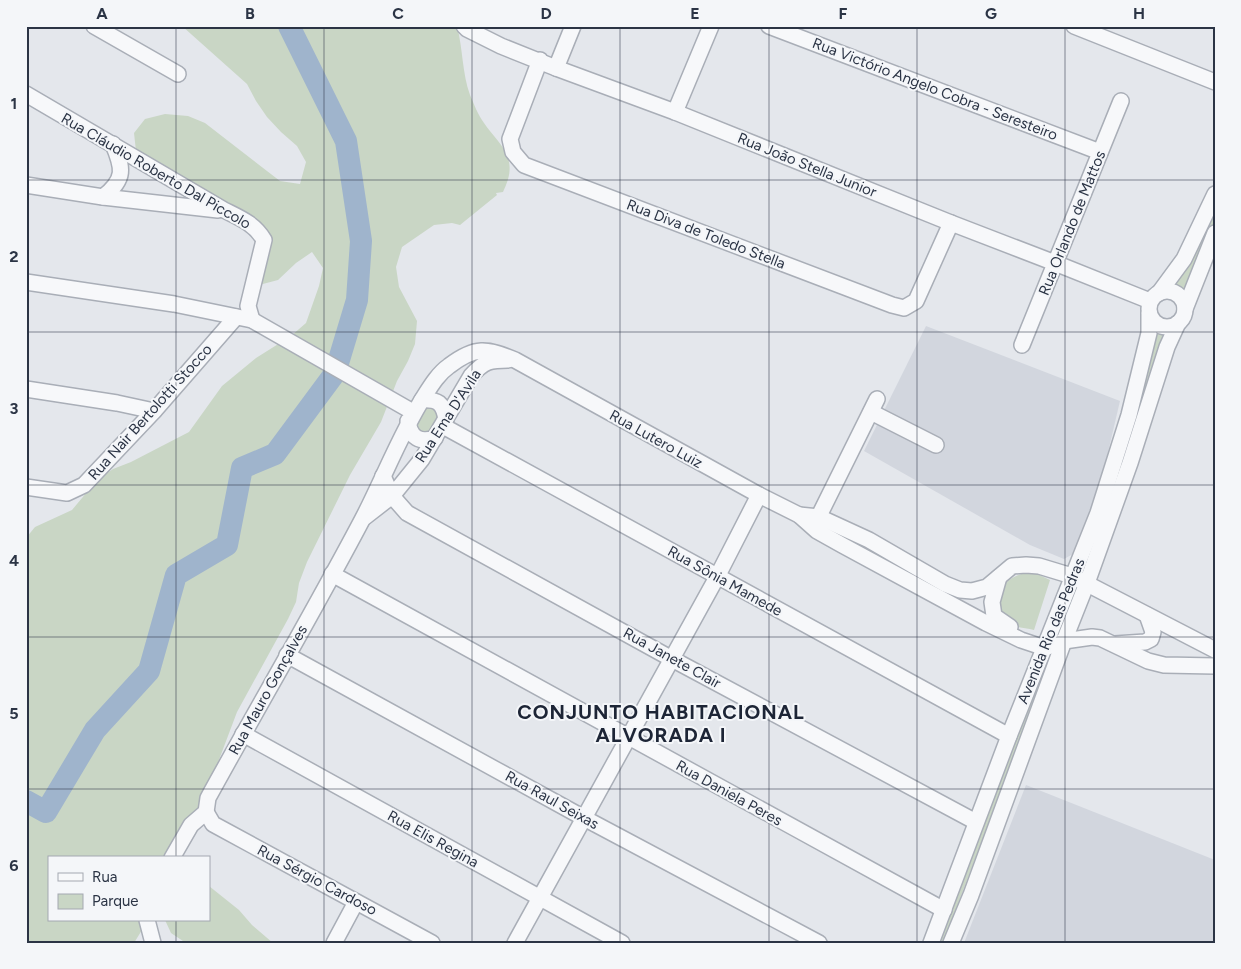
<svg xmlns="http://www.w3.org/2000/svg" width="1241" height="969" font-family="Figtree,sans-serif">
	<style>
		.built { fill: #d2d6de }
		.green { fill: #c9d6c5 }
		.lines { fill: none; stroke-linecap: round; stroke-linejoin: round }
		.river { stroke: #9fb4cc; stroke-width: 22 }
		.minor-casing { stroke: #a9aeb7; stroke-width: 18 }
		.minor { stroke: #f7f8fa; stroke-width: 15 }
		.grid { fill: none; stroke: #2b3445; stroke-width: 1; stroke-opacity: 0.55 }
		.labels { text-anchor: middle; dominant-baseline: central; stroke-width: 4; stroke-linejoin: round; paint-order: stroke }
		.street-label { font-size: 15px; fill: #2b3445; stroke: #f4f6f9 }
		.district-label { font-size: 20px; font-weight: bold; letter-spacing: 1px; fill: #1d2536; stroke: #f4f6f9 }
		.neatline { fill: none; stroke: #2b3445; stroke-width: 2 }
		.grid-label { font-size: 16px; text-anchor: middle; font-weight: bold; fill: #2b3445 }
	</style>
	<rect width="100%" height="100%" fill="#e4e7ec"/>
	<g class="built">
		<path d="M926 326 1120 401 1101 482 1073 554 1064 559 1030 545 864 451Z"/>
		<path d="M1026 785 1215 860V943H964Z"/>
	</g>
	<g class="green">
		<path d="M182 26H457C463 49 462 73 470 95 474 104 478 115 484 123 492 135 504 145 508 158 512 171 508 181 503 192L496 193 497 195 460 225 452 223 434 225 402 247 396 267 399 287 417 321 415 344 408 361 397 381 381 422 350 475 307 562 299 583 296 602 288 619 237 712 182 858H49V920H153L145 925 134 943H26V538L35 527 72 510 97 480 113 469 131 462 189 432 222 386 256 358 291 336 306 323 319 286 323 268 312 252 296 263 278 280 259 285 258 248 253 228 136 151 134 133 145 119 165 114 188 116 205 123 280 181 300 184 306 162 297 146 281 132 267 117 256 101 247 84Z"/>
		<path d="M1215 205V220L1183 296 1178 288 1172 286Z"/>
		<path d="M1155 331 1166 335 1138 415 1134 414Z"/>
		<path d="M431 406 436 408C440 422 436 427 426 435L415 429C416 418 419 409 431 406Z"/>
		<path d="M1024 573H1035L1050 580 1034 630C1027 628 1017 628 1011 624 996 617 996 592 1007 582 1012 577 1018 575 1024 573Z"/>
		<path d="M1045 664 1049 665 943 943H938Z"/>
		<path d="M209 886 239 910 252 925 273 943H186L171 933 165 920H209Z"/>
	</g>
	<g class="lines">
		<path class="river" d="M26 801 46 812 95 730 149 671 176 575 227 545 242 468 275 454 335 373 357 300 361 241 346 141 289 26"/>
		<defs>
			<g id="minor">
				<path d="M94 26 178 74"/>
				<path d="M464 26 467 29 501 46 556 68 675 112 951 223 1055 263 1150 301"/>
				<path d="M769 26 1100 152"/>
				<path d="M1074 26 1215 82"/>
				<path d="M540 60 510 139 513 152 524 165 892 305 904 308 916 301 951 223"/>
				<path d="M556 68 573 26"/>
				<path d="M26 94 224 210C240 218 255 224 264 240L248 306 252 320"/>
				<path d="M675 112 711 26"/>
				<path d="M26 185 103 197 218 210"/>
				<path d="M103 197C126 179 123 168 113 144"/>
				<path d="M26 282 174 304 252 320 413 412"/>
				<circle cx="1167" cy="309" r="18"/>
				<path d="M1159 293 1184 259 1215 194"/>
				<path d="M1185 309 1215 233"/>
				<path d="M1022 345 1121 101"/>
				<path d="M26 389 117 403 154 411"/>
				<path d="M422 400C438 399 443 403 446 419"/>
				<path d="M871 412 936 445"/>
				<path d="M408 421C410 438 420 443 435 438"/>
				<path d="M443 426 1009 736"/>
				<path d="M383 476 392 496 407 513 672 659 976 822"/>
				<path d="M26 487 67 493 84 485 154 411 236 317"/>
				<path d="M799 515 819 517 869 540 945 584 960 590 972 591 987 587 1012 566 1026 565 1039 566 1072 576 1215 650"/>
				<path d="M365 517 392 496 422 459 471 376C484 361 490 360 508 360"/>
				<path d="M814 526 877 399"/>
				<path d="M332 574 944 910"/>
				<path d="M999 577 992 602 994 616 1010 627"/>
				<path d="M1115 644 1145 642 1151 639 1153 632 1147 615"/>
				<path d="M287 655 584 818 819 943"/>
				<path d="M243 734 622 943"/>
				<path d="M206 812 213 824 432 943"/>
				<path d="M172 858 191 825 206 812 208 798C259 705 313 613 362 520 384 478 400 434 425 395 432 384 439 373 449 366 475 346 487 348 515 360L759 495 799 515 817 531 842 545 986 623 1021 640 1045 648 1064 641 1092 637 1100 638 1148 661 1164 665 1215 666"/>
				<path d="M147 920 153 943"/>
				<path d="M334 943 356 902"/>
				<path d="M515 943 717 577 759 495"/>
				<path d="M931 943 1009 736 1098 513 1129 415 1149 333V313"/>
				<path d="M951 943 971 895 1064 641 1087 583 1130 463 1167 347 1178 323"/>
			</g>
		</defs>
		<use href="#minor" class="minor-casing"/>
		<use href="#minor" class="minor"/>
	</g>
	<path class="grid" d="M176 26V858M324 26V943M472 26V943M620 26V943M769 26V943M917 26V943M1065 26V943M26 180H1215M26 332H1215M26 485H1215M26 637H1215M26 789H1215M176 920V943"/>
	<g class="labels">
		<g class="street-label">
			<text transform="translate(935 89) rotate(21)">Rua Victório Angelo Cobra - Seresteiro</text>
			<text transform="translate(807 165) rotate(22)">Rua João Stella Junior</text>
			<text transform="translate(156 171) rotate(30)">Rua Cláudio Roberto Dal Piccolo</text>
			<text transform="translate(1072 223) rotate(-68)">Rua Orlando de Mattos</text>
			<text transform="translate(706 234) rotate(21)">Rua Diva de Toledo Stella</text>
			<text transform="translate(150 412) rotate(-48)">Rua Nair Bertolotti Stocco</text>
			<text transform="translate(448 416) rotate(-57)">Rua Ema D'Avila</text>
			<text transform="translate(656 439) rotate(29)">Rua Lutero Luiz</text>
			<text transform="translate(725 581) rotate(29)">Rua Sônia Mamede</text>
			<text transform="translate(1051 631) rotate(-68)">Avenida Rio das Pedras</text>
			<text transform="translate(672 658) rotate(29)">Rua Janete Clair</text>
			<text transform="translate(268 690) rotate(-61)">Rua Mauro Gonçalves</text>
			<text transform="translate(729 793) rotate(29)">Rua Daniela Peres</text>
			<text transform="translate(552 800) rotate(29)">Rua Raul Seixas</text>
			<text transform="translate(433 839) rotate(29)">Rua Elis Regina</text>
			<text transform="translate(317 880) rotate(28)">Rua Sérgio Cardoso</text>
		</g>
		<g class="district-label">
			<text x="661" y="712">CONJUNTO HABITACIONAL<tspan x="661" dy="23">ALVORADA I</tspan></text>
		</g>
	</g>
	<rect width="1241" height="969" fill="none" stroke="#f4f6f9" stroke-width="55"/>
	<rect x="48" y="856" width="162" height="65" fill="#f4f6f9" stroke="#a4a8b1"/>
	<rect x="58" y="873" width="25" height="8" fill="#f7f8fa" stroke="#a4a8b1"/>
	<text x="92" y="882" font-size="15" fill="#2b3445">Rua</text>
	<rect x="58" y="894" width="25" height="15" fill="#c9d6c5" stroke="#a4a8b1"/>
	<text x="92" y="906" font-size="15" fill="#2b3445">Parque</text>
	<rect x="28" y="28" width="1186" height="914" class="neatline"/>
	<g class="grid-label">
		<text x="102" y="19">A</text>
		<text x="250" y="19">B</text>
		<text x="398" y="19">C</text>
		<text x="546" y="19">D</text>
		<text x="695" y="19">E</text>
		<text x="843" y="19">F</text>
		<text x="991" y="19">G</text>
		<text x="1139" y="19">H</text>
		<text x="14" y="109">1</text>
		<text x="14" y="262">2</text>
		<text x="14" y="414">3</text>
		<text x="14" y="566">4</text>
		<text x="14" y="719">5</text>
		<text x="14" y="871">6</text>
	</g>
</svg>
